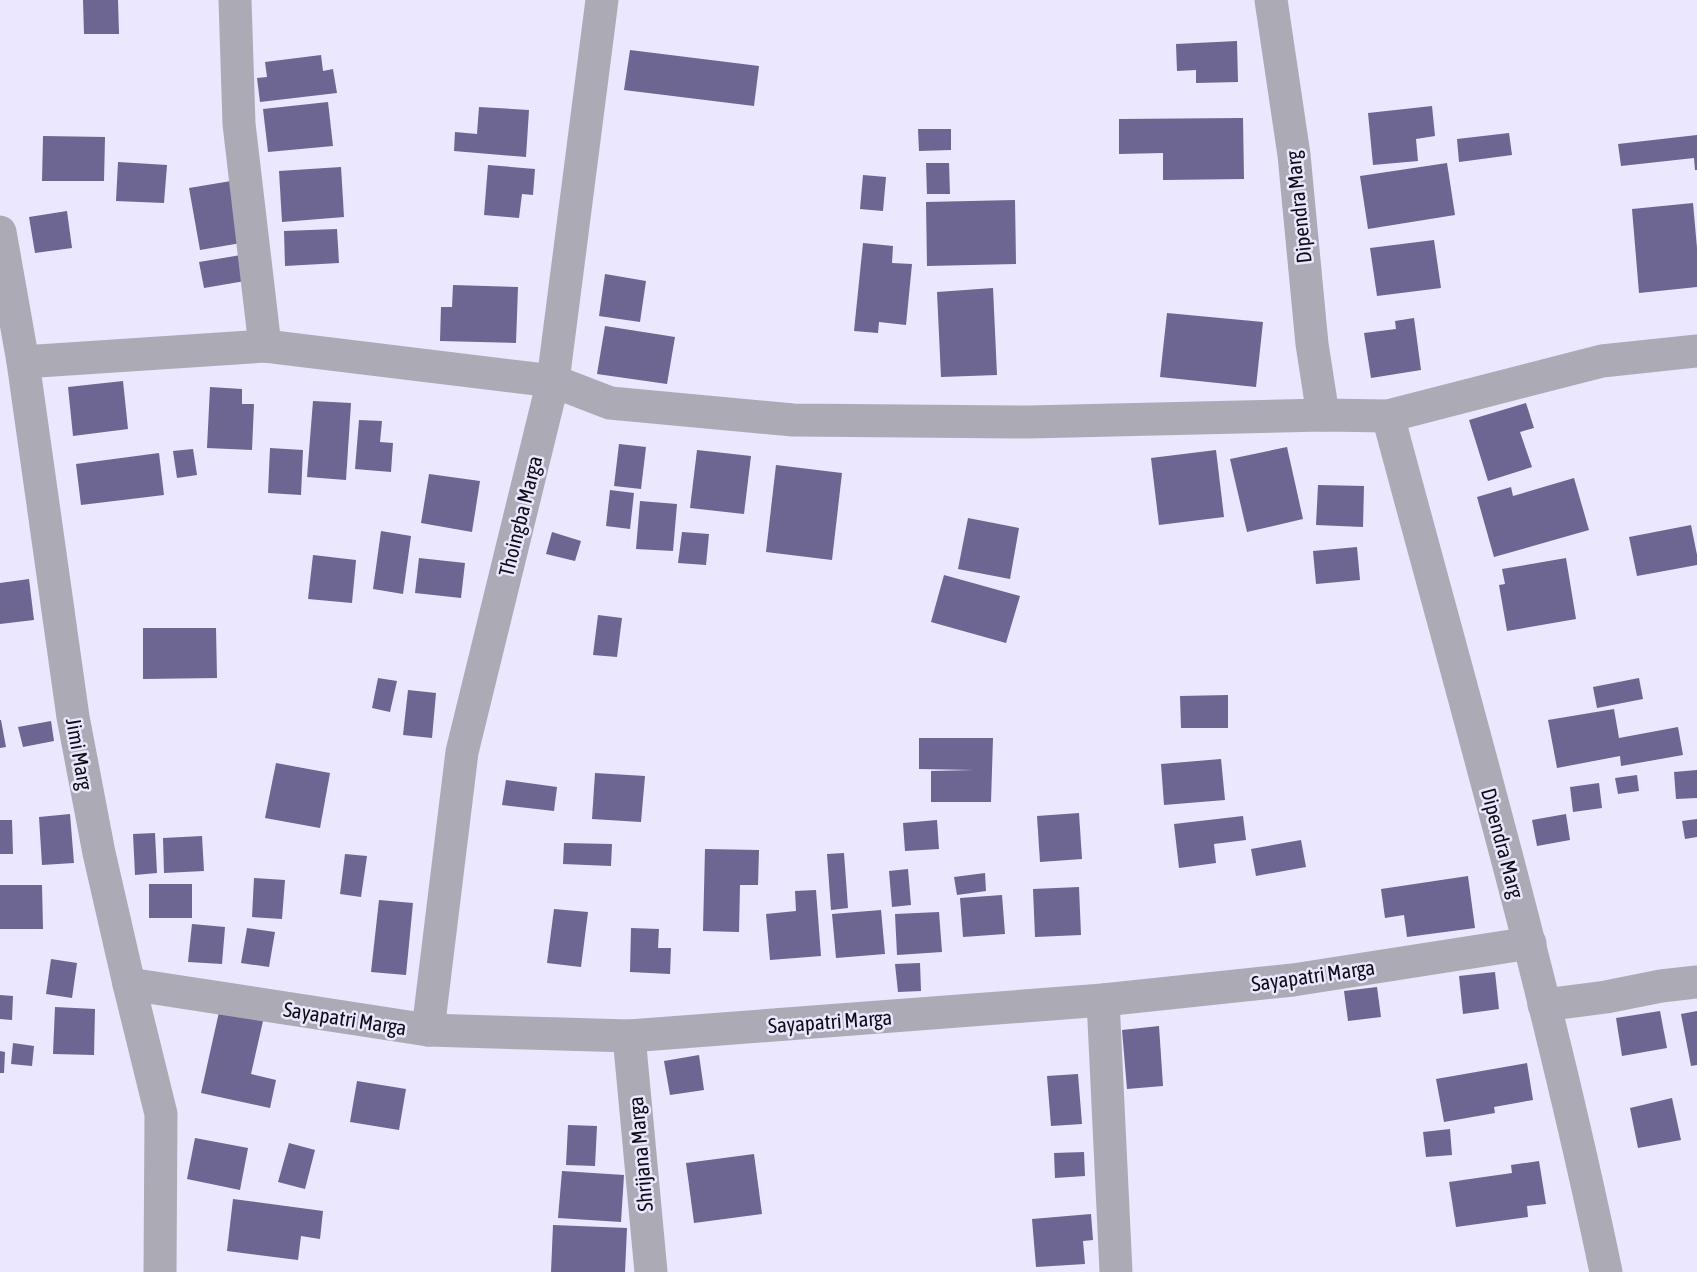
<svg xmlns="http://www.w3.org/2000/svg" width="1697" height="1272" font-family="'Asap Condensed',sans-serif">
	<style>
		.building { fill: #6d6592 }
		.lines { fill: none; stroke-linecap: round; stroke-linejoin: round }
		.minor { stroke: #acabb5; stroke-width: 33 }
		.labels { text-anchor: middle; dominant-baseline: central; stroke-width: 5; stroke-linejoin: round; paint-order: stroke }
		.street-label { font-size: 21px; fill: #0e0d15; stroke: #eae7fe }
	</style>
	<rect width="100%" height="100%" fill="#eae7fe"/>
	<g class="building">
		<path d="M83 0H118L119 34H84Z"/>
		<path d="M1237 41 1238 82 1196 83V70L1177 71 1176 44Z"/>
		<path d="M630 50 759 66 754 106 624 90Z"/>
		<path d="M321 55 323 71 333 69 337 93 260 102 257 78 267 77 265 62Z"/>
		<path d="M328 102 333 146 268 152 263 109Z"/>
		<path d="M1432 106 1435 136 1416 139 1418 161 1373 165 1368 113Z"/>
		<path d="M479 107 529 110 526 157 454 151 455 132 477 134Z"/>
		<path d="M1243 118 1244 179 1163 180V153L1119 154V119Z"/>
		<path d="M918 129H951V150L919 151Z"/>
		<path d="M1509 133 1512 155 1459 162 1457 139Z"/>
		<path d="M1697 135V170H1695L1694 158 1621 166 1618 144Z"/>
		<path d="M43 136 105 137 104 181H42Z"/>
		<path d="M118 162 167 165 164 203 116 201Z"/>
		<path d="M926 163H949L950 194H927Z"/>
		<path d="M1447 163 1455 215 1368 229 1360 176Z"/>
		<path d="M488 165 535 169 533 195 522 194 519 218 484 215Z"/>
		<path d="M341 167 344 217 282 222 279 171Z"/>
		<path d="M863 175 886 177 883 211 860 209Z"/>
		<path d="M231 181 241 243 200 250 189 188Z"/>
		<path d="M1015 200 1016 264 927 266 926 202Z"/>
		<path d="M1693 203 1697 248V287L1639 293 1632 209Z"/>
		<path d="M67 211 72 248 35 253 29 217Z"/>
		<path d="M337 229 339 263 285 266 284 231Z"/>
		<path d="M1434 240 1441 288 1377 296 1370 248Z"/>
		<path d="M863 243 893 246 892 263 912 264 906 325 879 322 878 333 854 331Z"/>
		<path d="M241 255 245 281 204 288 199 262Z"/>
		<path d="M605 274 646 281 640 322 599 316Z"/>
		<path d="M453 285 518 287 516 343 440 341 441 307H452Z"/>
		<path d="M993 288 997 375 941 377 937 292Z"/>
		<path d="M1167 313 1263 322 1256 387 1160 377Z"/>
		<path d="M1414 318 1421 370 1371 378 1364 333 1396 329 1395 321Z"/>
		<path d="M605 326 675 337 667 384 597 374Z"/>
		<path d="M123 381 128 429 73 436 68 387Z"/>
		<path d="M210 387 242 389V404H254L252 450 207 448Z"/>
		<path d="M313 401 351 403 346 480 307 477Z"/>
		<path d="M1526 403 1534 428 1520 432 1532 467 1488 481 1469 420Z"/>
		<path d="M359 420 382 421 380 442 393 443 391 472 355 469Z"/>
		<path d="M619 444 646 447 641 489 614 486Z"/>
		<path d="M1287 447 1303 519 1247 532 1230 459Z"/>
		<path d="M270 448 303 450 301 495 268 493Z"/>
		<path d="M193 449 197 475 177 478 173 451Z"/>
		<path d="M697 450 751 456 744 514 690 508Z"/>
		<path d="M1216 450 1224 517 1159 525 1151 458Z"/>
		<path d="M159 453 164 495 81 505 76 464Z"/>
		<path d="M776 465 842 473 832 560 766 552Z"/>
		<path d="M429 474 480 481 472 532 421 523Z"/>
		<path d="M1574 478 1589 530 1494 557 1477 497 1511 487 1513 496Z"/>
		<path d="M1318 485 1364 486 1363 527 1316 525Z"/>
		<path d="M610 490 634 493 630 529 606 526Z"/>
		<path d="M640 501 677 504 673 551 636 549Z"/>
		<path d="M968 518 1019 528 1010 579 958 569Z"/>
		<path d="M1691 525 1697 555V565L1637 576 1629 537Z"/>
		<path d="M381 531 411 536 403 594 373 589Z"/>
		<path d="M552 532 581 541 575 561 546 554Z"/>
		<path d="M682 532 709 534 706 565 678 563Z"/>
		<path d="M1357 547 1360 580 1316 584 1313 551Z"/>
		<path d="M313 555 356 560 352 603 308 599Z"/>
		<path d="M419 558 465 563 461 598 415 593Z"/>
		<path d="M1566 558 1576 619 1507 631 1499 585 1505 584 1502 569Z"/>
		<path d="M944 575 1020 596 1006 643 931 622Z"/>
		<path d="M29 579 34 620 0 624V583Z"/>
		<path d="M598 615 622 618 617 657 593 655Z"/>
		<path d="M143 628H216L217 678 143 679Z"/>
		<path d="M378 678 397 681 390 712 372 708Z"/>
		<path d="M1639 678 1643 699 1597 708 1593 687Z"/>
		<path d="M408 690 436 693 432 738 403 735Z"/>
		<path d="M1228 695V728H1181L1180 696Z"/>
		<path d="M1614 709 1619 738 1678 727 1683 755 1621 766 1620 756 1557 768 1548 720Z"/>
		<path d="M0 720H1L6 747 0 748Z"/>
		<path d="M51 721 54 741 23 747 18 727Z"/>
		<path d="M919 738H993L991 802H931V771L974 770 919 769Z"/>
		<path d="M1221 759 1225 800 1164 805 1161 764Z"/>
		<path d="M276 763 330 773 320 828 265 818Z"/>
		<path d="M1697 770V798L1676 799 1674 772Z"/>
		<path d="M595 773 645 776 641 822 592 819Z"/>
		<path d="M1637 775 1639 791 1618 794 1615 778Z"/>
		<path d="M506 780 557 787 554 811 502 805Z"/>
		<path d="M1599 783 1602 808 1573 812 1570 787Z"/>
		<path d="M1079 813 1082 859 1040 862 1037 816Z"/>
		<path d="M70 814 74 863 42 865 39 817Z"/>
		<path d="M1566 814 1570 840 1537 846 1532 820Z"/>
		<path d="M1243 816 1246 840 1214 844 1216 863 1179 868 1174 824Z"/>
		<path d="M1697 819V837L1685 839 1682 821Z"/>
		<path d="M0 820H12L13 854H0Z"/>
		<path d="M937 820 939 849 905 851 903 823Z"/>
		<path d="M155 833 157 873 135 875 133 834Z"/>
		<path d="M202 836 204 871 164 873 163 838Z"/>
		<path d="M1301 840 1306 867 1256 876 1251 849Z"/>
		<path d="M564 843 612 844 611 866 563 864Z"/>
		<path d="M705 849 759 850 758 885H740L739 932 703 931Z"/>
		<path d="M844 853 848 908 831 910 827 854Z"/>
		<path d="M345 854 367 856 361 897 340 894Z"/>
		<path d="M908 869 911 905 892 907 889 871Z"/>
		<path d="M985 873 986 891 957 895 954 877Z"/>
		<path d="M1468 876 1475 928 1407 937 1404 915 1385 918 1381 889Z"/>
		<path d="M254 878 285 880 282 919 252 917Z"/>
		<rect x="149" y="884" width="43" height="34"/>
		<path d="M0 885H42L43 929H0Z"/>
		<path d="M1079 887 1081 935 1035 937 1033 889Z"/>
		<path d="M816 890 821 956 770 960 766 914 796 911 795 891Z"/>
		<path d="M1002 895 1005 934 963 937 960 898Z"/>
		<path d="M379 900 413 903 406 975 371 972Z"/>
		<path d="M554 909 588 912 581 967 547 963Z"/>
		<path d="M881 910 885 954 836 958 832 914Z"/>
		<path d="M939 912 942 952 897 955 895 914Z"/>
		<path d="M192 924 225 927 222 964 188 962Z"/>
		<path d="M247 928 275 932 269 967 241 963Z"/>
		<path d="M631 928 659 929 658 948H671L670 974 630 972Z"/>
		<path d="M51 959 77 963 72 998 46 994Z"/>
		<path d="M920 963 921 991 898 992 895 964Z"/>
		<path d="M1495 972 1499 1009 1463 1014 1459 976Z"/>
		<path d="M1377 987 1381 1017 1348 1021 1344 991Z"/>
		<path d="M0 995 13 996 12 1020 0 1019Z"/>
		<path d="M55 1007 95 1009 94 1055 53 1054Z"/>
		<path d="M1660 1011 1667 1048 1622 1056 1616 1018Z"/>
		<path d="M1697 1011V1065L1691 1066 1681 1014Z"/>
		<path d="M219 1012 263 1021 251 1074 276 1080 270 1108 201 1093Z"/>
		<path d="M1159 1026 1163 1086 1127 1089 1122 1030Z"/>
		<path d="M13 1043 34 1046 32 1066 11 1064Z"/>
		<path d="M0 1051 5 1052 4 1073H0Z"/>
		<path d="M699 1055 704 1090 670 1095 664 1061Z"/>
		<path d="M1527 1063 1533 1100 1494 1107 1495 1113 1444 1122 1436 1079Z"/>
		<path d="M1078 1074 1082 1124 1051 1126 1047 1076Z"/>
		<path d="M357 1081 406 1089 399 1130 350 1122Z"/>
		<path d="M1672 1098 1681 1140 1638 1148 1630 1108Z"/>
		<path d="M568 1125 597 1126 595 1166 566 1165Z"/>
		<path d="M1450 1129 1452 1155 1426 1157 1423 1132Z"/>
		<path d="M195 1138 248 1148 240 1190 187 1179Z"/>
		<path d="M289 1143 315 1150 305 1189 278 1182Z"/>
		<path d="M1084 1152 1085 1176 1055 1178 1054 1153Z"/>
		<path d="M754 1154 762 1214 694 1223 686 1163Z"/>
		<path d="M1539 1161 1546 1204 1527 1206 1528 1217 1456 1227 1449 1182 1512 1173 1511 1165Z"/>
		<path d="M562 1171 624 1175 621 1222 558 1218Z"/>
		<path d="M233 1199 323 1211 320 1239 301 1236 298 1260 227 1251Z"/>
		<path d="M1091 1214 1093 1240 1083 1241 1085 1264 1036 1267 1032 1219Z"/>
		<path d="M553 1225 627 1228 625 1272H551Z"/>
	</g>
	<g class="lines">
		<g class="minor">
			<path d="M235 0 239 124 265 346"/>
			<path d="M1271 0 1294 155 1312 344 1323 415"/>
			<path d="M0 232 23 362 73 717 99 853 129 984 161 1114 160 1272"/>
			<path d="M23 362 265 346 553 381 610 403 793 420 1029 422 1323 415 1388 416 1602 361 1697 351"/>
			<path d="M1388 416C1464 700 1546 984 1606 1272"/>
			<path d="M129 984 428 1030 629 1036 1103 1000 1293 980 1530 943"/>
			<path d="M1103 1000 1116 1272"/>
			<path d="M1544 1005 1606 997 1661 986 1697 982"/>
			<path d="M428 1030 462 752 553 381 602 0"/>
			<path d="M629 1036 651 1272"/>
		</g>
	</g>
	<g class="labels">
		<g class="street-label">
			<text transform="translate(1298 207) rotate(-96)">Dipendra Marg</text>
			<text transform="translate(520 516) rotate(-76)">Thoingba Marga</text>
			<text transform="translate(80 754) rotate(80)">Jimi Marg</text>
			<text transform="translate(1503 843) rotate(75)">Dipendra Marg</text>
			<text transform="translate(1313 975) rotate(-8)">Sayapatri Marga</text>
			<text transform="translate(345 1018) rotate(9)">Sayapatri Marga</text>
			<text transform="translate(830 1021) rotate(-4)">Sayapatri Marga</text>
			<text transform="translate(640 1154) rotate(-95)">Shrijana Marga</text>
		</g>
	</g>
</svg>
